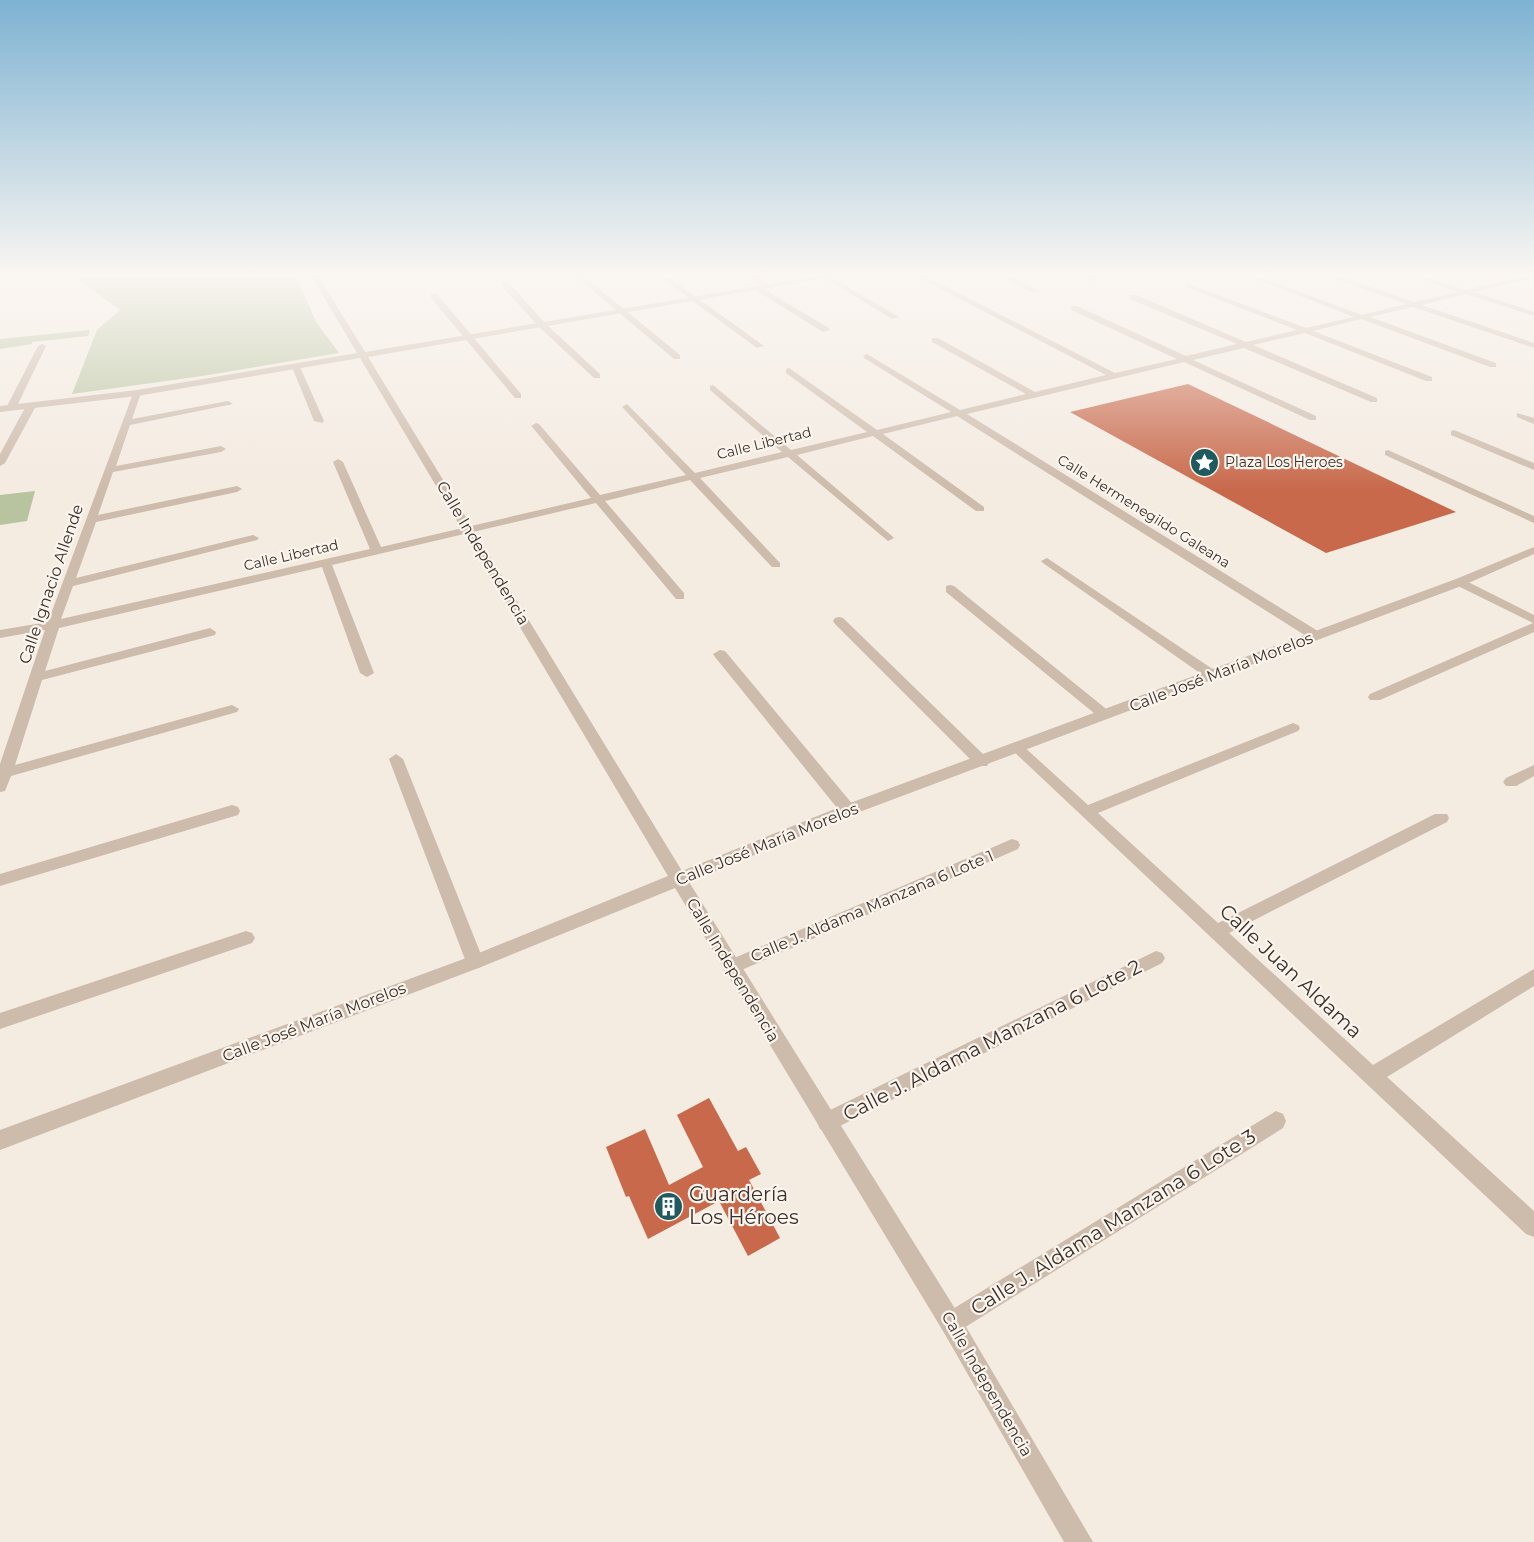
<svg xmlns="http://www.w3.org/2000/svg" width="1534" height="1542" font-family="Montserrat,sans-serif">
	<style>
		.green { fill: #b8c4a0 }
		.building { fill: #c8694b }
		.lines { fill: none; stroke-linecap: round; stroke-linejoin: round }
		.minor { fill: #cdbbac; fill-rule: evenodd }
		.tertiary { fill: #cdbbac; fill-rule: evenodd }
		.labels { text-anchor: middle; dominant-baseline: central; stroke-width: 4.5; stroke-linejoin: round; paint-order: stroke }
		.far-street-label { font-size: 14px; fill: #3b302b; stroke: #fbf5ee }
		.far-poi-label { font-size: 14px; fill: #3b302b; stroke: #fbf5ee; text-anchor: start }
		.street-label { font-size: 16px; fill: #3b302b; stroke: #fbf5ee }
		.near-street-label { font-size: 20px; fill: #3b302b; stroke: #fbf5ee }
		.near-poi-label { font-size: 20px; fill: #3b302b; stroke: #fbf5ee; text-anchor: start }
	</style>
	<rect width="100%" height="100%" fill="#f4ebe1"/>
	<g class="green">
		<path d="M71 274H295L316 322 339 353 202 376 72 394 97 330 120 310Z"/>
		<path d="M90 330 88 336 32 342V344L0 349V339Z"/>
		<path d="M35 491 27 521 0 525V495Z"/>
	</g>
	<g class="building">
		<path d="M1188 384 1456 512 1326 553 1070 412Z"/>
		<path d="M709 1098 738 1151 746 1147 761 1174 749 1180 780 1238 748 1256 719 1201 648 1239 629 1196 626 1197 606 1147 645 1129 669 1185 703 1167 677 1115Z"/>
	</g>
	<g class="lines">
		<g class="minor">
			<path d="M573 274H581L680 355V359H674Z"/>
			<path d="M656 274H664L764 346 757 348Z"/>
			<path d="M746 274H755L773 287 766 289Z"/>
			<path d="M912 274H921L1115 373 1177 359 1071 310V306H1077L1186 356 1237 344 1130 299V295H1136L1246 342 1297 330 1186 287V283L1306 328 1354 317 1244 274H1252L1362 315 1406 304 1322 274H1333L1414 302 1458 292 1406 274H1418L1466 290 1534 274V278L1474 292 1534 312V316L1466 294 1422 305 1534 343V348L1413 307 1370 317 1496 363V367H1490L1361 319 1313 331 1432 377V381H1426L1305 333 1253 345 1377 398V402H1371L1244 348 1193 360 1316 416V420H1310L1184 362 967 414 1321 633 1322 636 1321 639H1311L957 416 883 434 984 507V511H976L873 436 797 455 892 536 894 538 888 541 788 457 700 478 780 563V567H772L690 480 605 501 684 593V599H676L596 503 332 565 374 673 367 677 360 673 322 567 59 628 45 671 210 628 216 632 215 635 42 680 15 765 232 705 239 709 237 712 11 776 5 791 0 792V764L45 630 0 638V630L48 622 134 391 141 393 132 419 228 401 233 404 130 425 116 466 221 446 226 449 221 452 113 472 98 515 237 486 242 489 237 492 96 522 76 578 253 535 259 538 257 540 73 586 61 619 370 549 333 462 338 459 343 462 381 547 591 498 533 428 531 426 536 423 539 424 600 495 686 475 624 409 622 407 627 404 695 473 782 452 710 390V386L713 385 791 450 867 432 786 373V369L789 368 877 430 951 412 864 358 863 356 867 354 960 410 1026 394 932 342V338H938L1035 392 1106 375Z"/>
			<path d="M997 274H1007L1040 291 1033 293Z"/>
			<path d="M1080 274H1090L1100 280 1093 282Z"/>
			<path d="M825 276H829L899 317 892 319 825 278Z"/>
			<path d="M501 281H507L545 323 600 374V378H594L539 327 501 285Z"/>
			<path d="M760 287 829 328 830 330 823 332 757 291Z"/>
			<path d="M431 294H437L521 394V398H515L431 298Z"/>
			<path d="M42 344 46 346 16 408 8 410 6 408 38 346Z"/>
			<path d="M293 365 300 367 324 421 322 423 314 421 292 367Z"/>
			<path d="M31 403 36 406 5 463 0 466V454L26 406Z"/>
			<path d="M1517 413 1534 418V424L1517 417Z"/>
			<path d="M1454 430 1534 463V470L1451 435V431Z"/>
			<path d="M1388 450 1534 516V523L1385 455V451Z"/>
			<path d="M1047 558 1217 672 1219 675 1217 678H1207L1043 563 1041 561Z"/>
			<path d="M1460 578 1534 615V632L1380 700H1370L1368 697 1370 694 1533 623 1456 585 1454 582Z"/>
			<path d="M950 585 954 586 1110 712 1112 715 1110 718H1100L946 592V586Z"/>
			<path d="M839 617 843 618 987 758 989 762 987 766H977L835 624 833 621 835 618Z"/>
			<path d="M720 650 725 651 854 806 856 810 854 814H842L715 657 713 654Z"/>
			<path d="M1293 723 1298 725 1300 728 1298 731 1098 813 1218 923 1435 814H1447L1449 818 1447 822 1229 933 1373 1065 1534 969V986L1387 1077 1534 1211V1237L1526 1234 1010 748 1012 745H1022L1088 805Z"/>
			<path d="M396 754 403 759 484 962 481 967 475 969 469 967 466 962 389 759Z"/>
			<path d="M1534 765V776L1516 786H1506L1503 782 1506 778Z"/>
			<path d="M232 805 238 807 240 811 238 815 0 886V874Z"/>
			<path d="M1012 839 1018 841 1020 845 1018 849 737 972 731 974 725 972 722 967 725 962Z"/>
			<path d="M246 931 252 933 255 938 252 943 0 1029V1013Z"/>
			<path d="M1156 951 1162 953 1165 958 1162 963 834 1129 827 1132 820 1129 817 1122 820 1115Z"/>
			<path d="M1276 1111 1283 1114 1286 1121 1283 1128 959 1331 951 1335 943 1331 939 1323 943 1315Z"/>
		</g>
		<path class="tertiary" d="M310 274H317L365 352 830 274H848L368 357 682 871 842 806 1456 579 1534 547V554L1464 585 854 814 689 882 959 1315 1093 1542H1064L943 1331 675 888 481 967 0 1150V1130L469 957 668 876 360 358 137 396 0 412V406L137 390 357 353Z"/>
	</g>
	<linearGradient id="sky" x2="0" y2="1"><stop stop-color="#7eb2d2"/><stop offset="0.56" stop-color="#faf6f2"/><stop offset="1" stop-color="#faf6f2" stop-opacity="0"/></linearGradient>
	<rect width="1534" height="490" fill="url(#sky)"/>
	<defs>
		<symbol id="sight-disc" viewBox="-11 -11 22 22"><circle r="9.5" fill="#1f5a5e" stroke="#fbf5ee"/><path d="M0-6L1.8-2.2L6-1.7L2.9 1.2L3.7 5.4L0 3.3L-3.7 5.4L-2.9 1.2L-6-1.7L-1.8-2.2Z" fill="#fff"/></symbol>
		<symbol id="building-disc" viewBox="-11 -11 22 22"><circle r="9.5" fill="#1f5a5e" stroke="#fbf5ee"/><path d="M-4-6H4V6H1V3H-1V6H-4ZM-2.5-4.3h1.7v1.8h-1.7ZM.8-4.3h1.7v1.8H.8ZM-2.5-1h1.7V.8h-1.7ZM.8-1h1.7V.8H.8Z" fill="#fff"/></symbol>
	</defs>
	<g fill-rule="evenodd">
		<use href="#sight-disc" x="1188" y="446" width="33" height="33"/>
		<use href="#building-disc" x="652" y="1190" width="33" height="33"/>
	</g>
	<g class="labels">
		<g class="far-street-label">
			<text transform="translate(764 443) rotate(-14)">Calle Libertad</text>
			<text transform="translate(1144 511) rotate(32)">Calle Hermenegildo Galeana</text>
			<text transform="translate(291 555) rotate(-13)">Calle Libertad</text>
		</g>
		<g class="far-poi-label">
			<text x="1225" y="462">Plaza Los Heroes</text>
		</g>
		<g class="street-label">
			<text transform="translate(483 553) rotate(59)">Calle Independencia</text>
			<text transform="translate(51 584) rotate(-71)">Calle Ignacio Allende</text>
			<text transform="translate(1221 672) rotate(-21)">Calle José María Morelos</text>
			<text transform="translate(767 844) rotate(-22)">Calle José María Morelos</text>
			<text transform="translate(872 906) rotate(-23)">Calle J. Aldama Manzana 6 Lote 1</text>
			<text transform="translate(733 970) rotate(59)">Calle Independencia</text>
			<text transform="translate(314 1022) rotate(-21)">Calle José María Morelos</text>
			<text transform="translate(987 1384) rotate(60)">Calle Independencia</text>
		</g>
		<g class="near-street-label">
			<text transform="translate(1291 971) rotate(43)">Calle Juan Aldama</text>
			<text transform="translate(992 1040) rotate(-27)">Calle J. Aldama Manzana 6 Lote 2</text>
			<text transform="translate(1113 1222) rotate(-32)">Calle J. Aldama Manzana 6 Lote 3</text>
		</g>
		<g class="near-poi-label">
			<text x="689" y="1194">Guardería<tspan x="689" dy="23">Los Héroes</tspan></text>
		</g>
	</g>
</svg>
